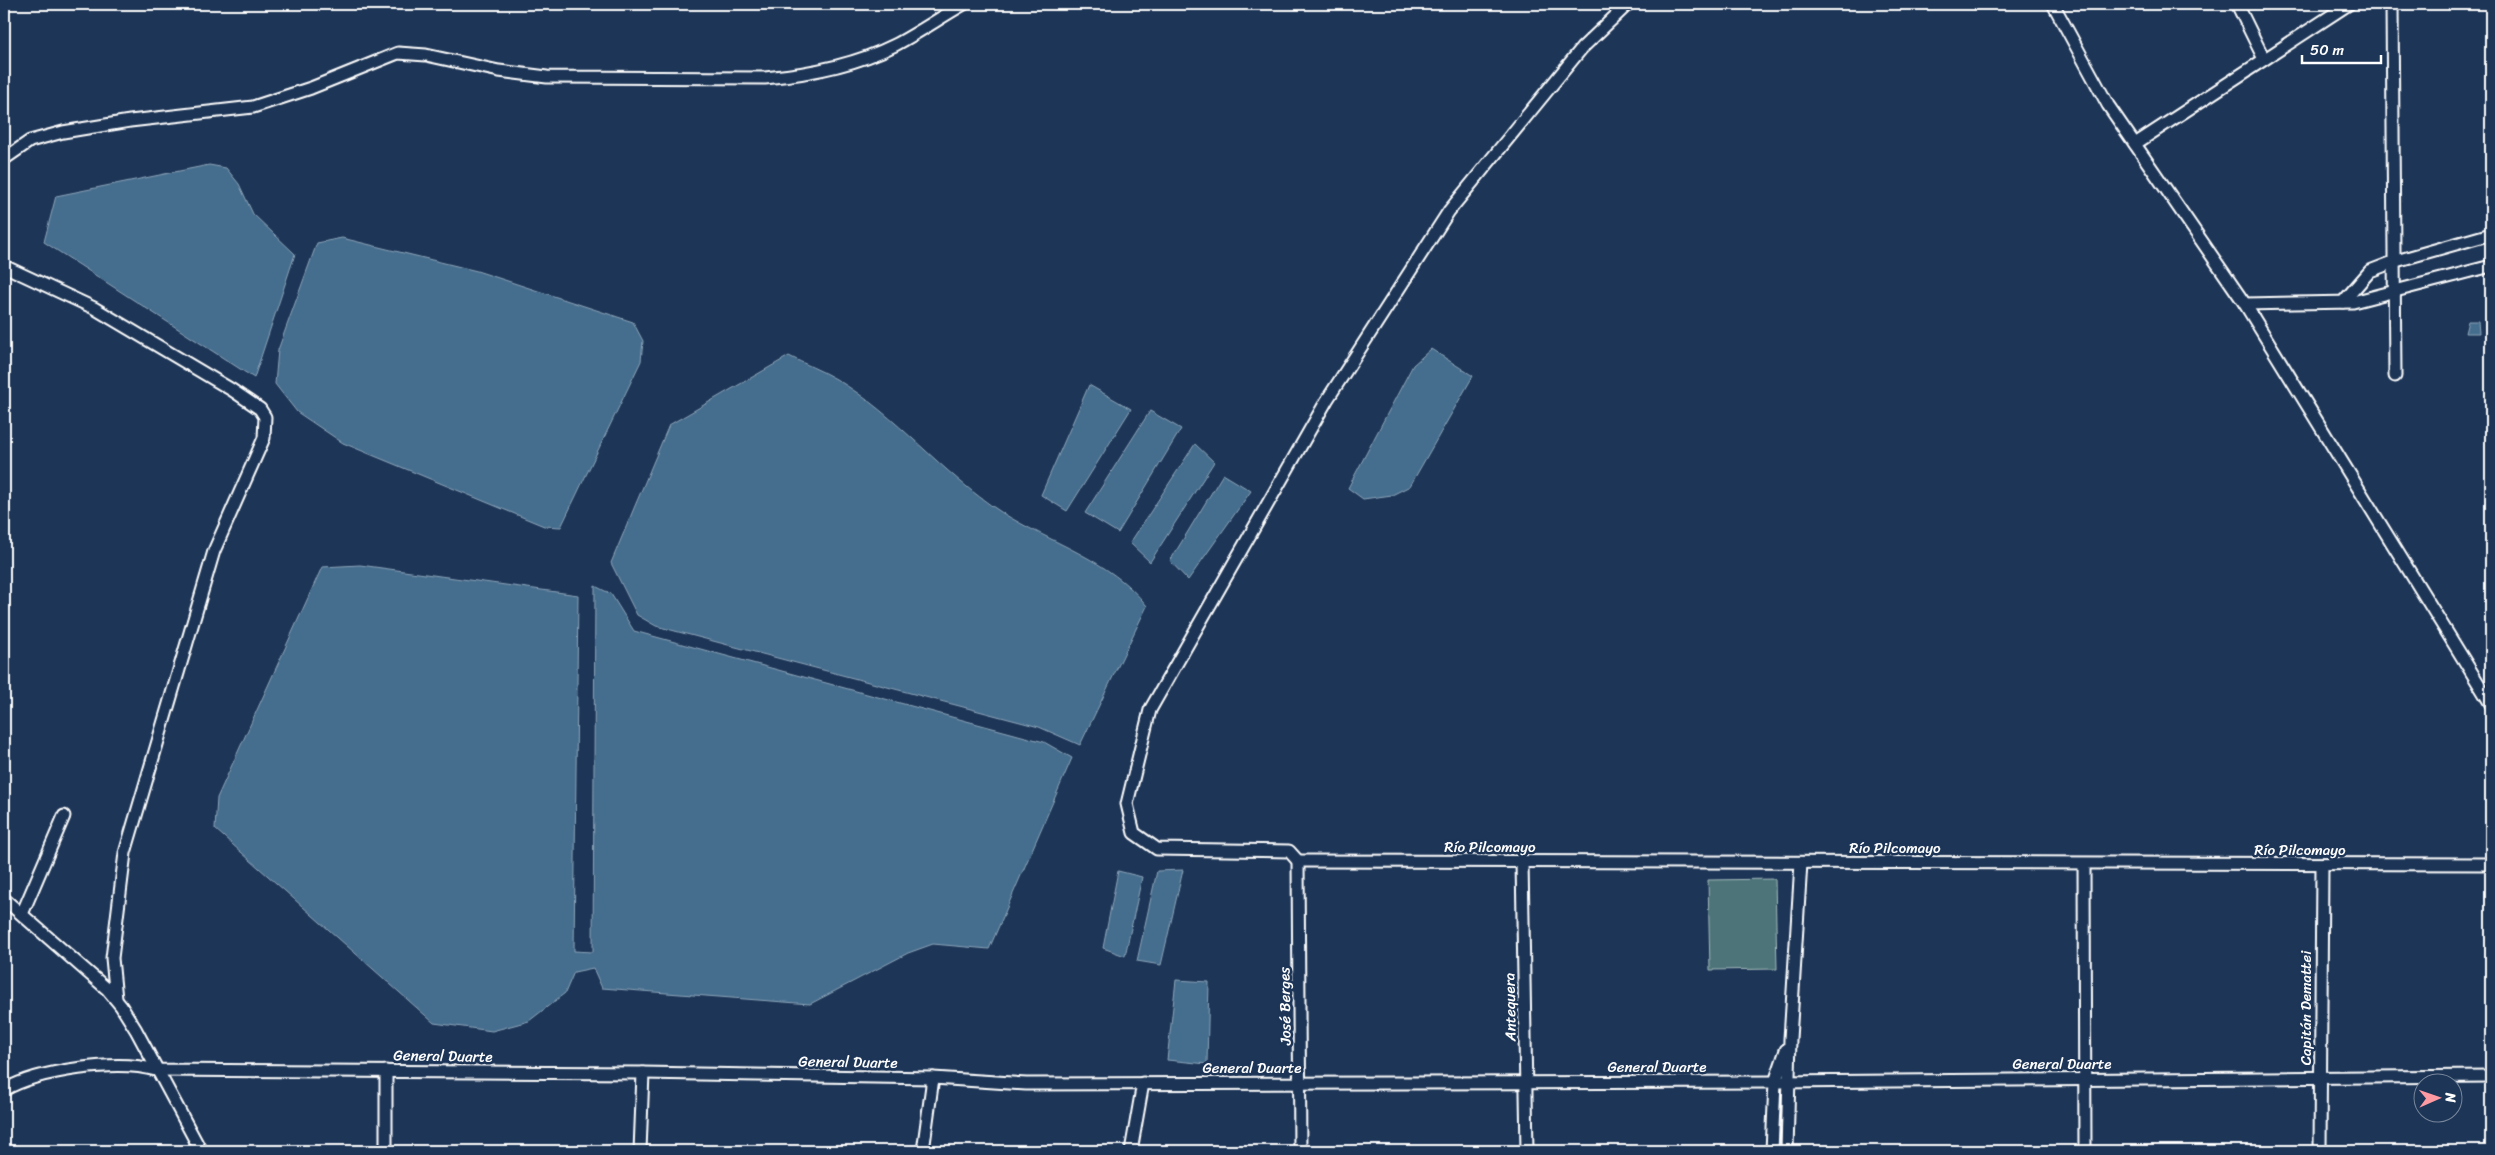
<svg xmlns="http://www.w3.org/2000/svg" width="2495" height="1155" font-family="Sriracha,sans-serif">
	<style>
		.green { fill: #4d7579; stroke: #a6babc }
		.water { fill: #456d8d; stroke: #8fa7bb }
		.lines { fill: none; stroke-linecap: round; stroke-linejoin: round }
		.minor-casing { stroke: #fff; stroke-width: 15 }
		.minor { stroke: #1d3557; stroke-width: 11 }
		.labels { text-anchor: middle; dominant-baseline: central; stroke-width: 5; stroke-linejoin: round; paint-order: stroke }
		.street-label { font-size: 15px; fill: #fff; stroke: #1d3557 }
	</style>
	<rect width="100%" height="100%" fill="#1d3557"/>
	<filter id="ink" filterUnits="userSpaceOnUse"><feTurbulence type="fractalNoise" baseFrequency=".02" numOctaves="2"/><feDisplacementMap in="SourceGraphic" scale="10" xChannelSelector="R" yChannelSelector="G"/><feConvolveMatrix kernelMatrix="1 2 1 2 8 2 1 2 1" color-interpolation-filters="sRGB"/></filter>
	<g filter="url(#ink)">
		<path class="green" d="M1775 879 1777 969 1710 970 1708 880Z"/>
		<g class="water">
			<path d="M209 165 226 168 239 184 253 214 295 254 254 378 44 242 56 196Z"/>
			<path d="M342 238 477 271 633 322 643 341 641 361 561 527 544 526 343 443 297 412 275 384 278 350 317 243Z"/>
			<path d="M2468 321H2478L2479 333H2465Z"/>
			<path d="M1431 349 1473 376 1410 486 1392 495 1363 499 1348 488 1413 365Z"/>
			<path d="M789 356C804 364 821 370 836 379 897 415 942 474 1001 512 1050 543 1110 559 1147 606L1080 745 1039 727 656 626 637 615 611 563 669 425Z"/>
			<path d="M1089 385 1131 409 1067 511 1041 495Z"/>
			<path d="M1150 411 1181 429 1118 533 1085 513Z"/>
			<path d="M1195 444 1214 462 1150 562 1130 543Z"/>
			<path d="M1223 474 1251 491 1188 580 1170 561Z"/>
			<path d="M360 565 578 595 574 951 593 952 595 586 611 594 634 631 1044 742 1072 758 989 949 933 944 908 953 810 1004 602 988 593 968 574 972 565 993 529 1021 492 1031 434 1023 215 829 217 798 322 567Z"/>
			<path d="M1183 870 1161 965 1137 961 1157 871Z"/>
			<path d="M1118 871 1142 877 1125 956 1103 948Z"/>
			<path d="M1176 980 1209 982 1207 1064 1167 1060Z"/>
		</g>
		<g class="lines">
			<defs>
				<g id="minor">
					<path d="M2053 4 2108 105 2245 304 2491 704"/>
					<path d="M2237 4 2264 59"/>
					<path d="M2392 4 2395 376"/>
					<path d="M2135 144 2349 4"/>
					<path d="M4 159 30 141 63 132 130 121 253 107 311 88 398 53 426 55 499 71 547 77 765 78C809 74 855 65 895 45 918 33 941 17 964 4"/>
					<path d="M4 266 94 308 232 390 260 409 265 417 264 438 214 551 125 853 112 958 116 999"/>
					<path d="M2343 302 2370 271 2396 261 2491 234"/>
					<path d="M2245 304 2353 302 2491 266"/>
					<path d="M1298 861 2491 864"/>
					<path d="M1298 861 1289 851 1157 849 1134 833 1127 804 1150 710 1327 400 1449 211 1582 48 1628 4"/>
					<path d="M1298 861 1300 1151"/>
					<path d="M1522 862 1527 1151"/>
					<path d="M2084 864 2085 1151"/>
					<path d="M4 899 107 989 121 1006 136 1030 201 1151"/>
					<path d="M22 914 64 816"/>
					<path d="M386 1071V1151"/>
					<path d="M4 1090C39 1070 118 1059 156 1070L643 1073 933 1078 1026 1084 1775 1082 2491 1076"/>
					<path d="M640 1151 643 1073"/>
					<path d="M923 1151 933 1078"/>
					<path d="M1131 1151 1143 1083"/>
					<path d="M1772 1151 1775 1082 1786 1050"/>
					<path d="M1787 1151 1790 1039 1801 863"/>
					<path d="M2320 1151 2322 865"/>
				</g>
			</defs>
			<use href="#minor" class="minor-casing"/>
			<use href="#minor" class="minor"/>
		</g>
	</g>
	<g class="labels">
		<g class="street-label">
			<text x="1490" y="847">Río Pilcomayo</text>
			<text x="1895" y="848">Río Pilcomayo</text>
			<text x="2300" y="850">Río Pilcomayo</text>
			<text transform="translate(1285 1006) rotate(-91)">José Berges</text>
			<text transform="translate(1510 1007) rotate(-91)">Antequera</text>
			<text transform="translate(2306 1008) rotate(-90)">Capitán Demattei</text>
			<text transform="translate(443 1056) rotate(1)">General Duarte</text>
			<text transform="translate(848 1062) rotate(1)">General Duarte</text>
			<text x="2062" y="1064">General Duarte</text>
			<text x="1657" y="1067">General Duarte</text>
			<text x="1252" y="1068">General Duarte</text>
		</g>
	</g>
	<rect width="2495" height="1155" fill="none" stroke="#1d3557" stroke-width="20"/>
	<rect x="10" y="10" width="2475" height="1135" fill="none" stroke="#fff" stroke-width="2" filter="url(#ink)"/>
	<g transform="translate(2438 1098) rotate(88)"><circle r="24" fill="#1d3557" stroke="#77869a"/>
	<path d="M0-4L9 19L0 12L-9 19Z" fill="#ff9aa2"/>
	<text y="-8" font-size="14" font-weight="bold" text-anchor="middle" fill="#ffffff">N</text>
	</g>
	<path d="M2302 55v8h79v-8" fill="none" stroke="#ffffff" stroke-width="2.5"/>
	<text x="2310" y="55" font-size="15" fill="#ffffff" stroke="#1d3557" stroke-width="4" paint-order="stroke">50 m</text>
</svg>
